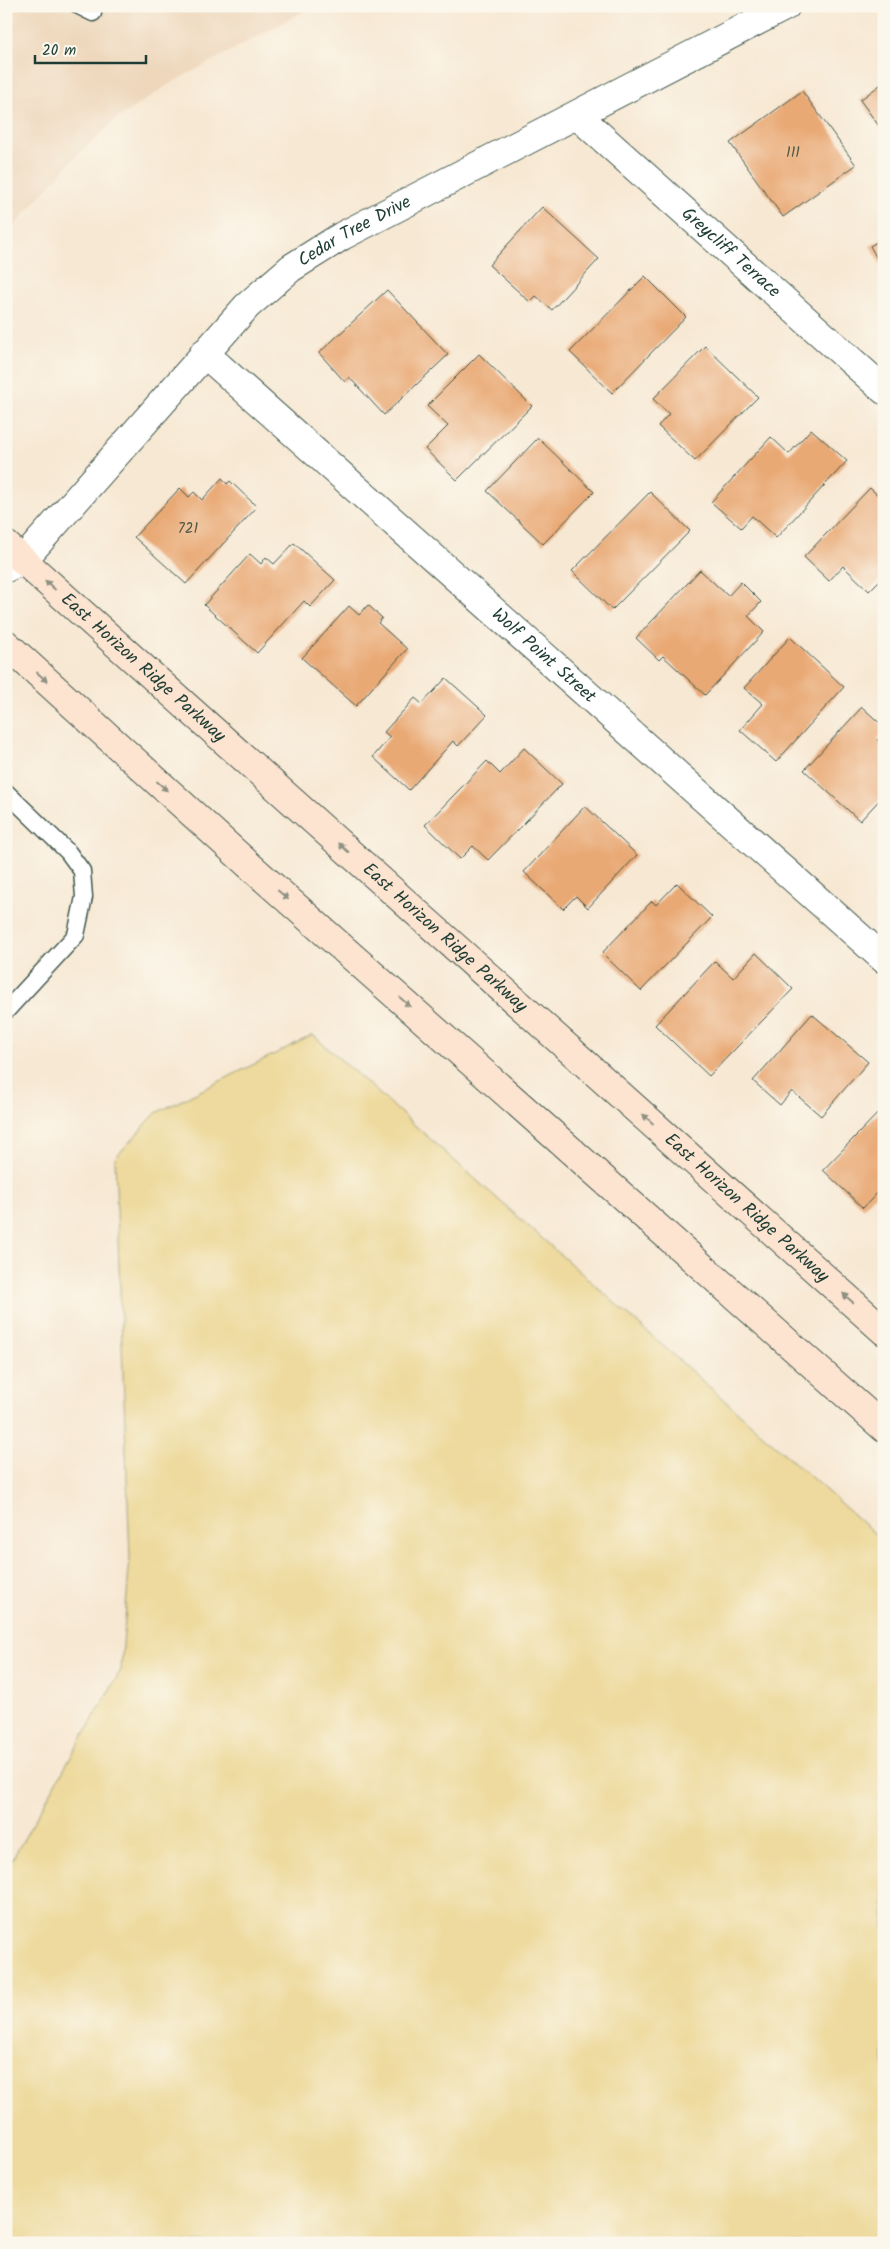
<svg xmlns="http://www.w3.org/2000/svg" width="890" height="2249" font-family="Kalam,sans-serif">
	<style>
		.built { fill: #eed7bb }
		.sand { fill: #eeda9e; stroke: #868c69 }
		.building { fill: #e9a974 }
		.lines { fill: none; stroke-linecap: round; stroke-linejoin: round }
		.service-casing { stroke: #3f574c; stroke-width: 19 }
		.minor-casing { stroke: #3f574c; stroke-width: 30 }
		.secondary-casing { stroke: #3f574c; stroke-width: 30 }
		.service { stroke: #fff; stroke-width: 16 }
		.minor { stroke: #fff; stroke-width: 28 }
		.secondary { stroke: #fde4d1; stroke-width: 28 }
		.oneway { fill: #8e9082 }
		.labels { text-anchor: middle; dominant-baseline: central; stroke-width: 4.5; stroke-linejoin: round; paint-order: stroke }
		.number-label { font-size: 15px; fill: #525844 }
		.street-label { font-size: 18px; fill: #1f3d34; stroke: #fbf7ec }
	</style>
	<rect width="100%" height="100%" fill="#fbf7ec"/>
	<filter id="ink" filterUnits="userSpaceOnUse"><feTurbulence type="fractalNoise" baseFrequency=".02" numOctaves="2"/><feDisplacementMap in="SourceGraphic" scale="10" xChannelSelector="R" yChannelSelector="G"/><feConvolveMatrix kernelMatrix="1 2 1 2 8 2 1 2 1" color-interpolation-filters="sRGB"/></filter>
	<filter id="wash" filterUnits="userSpaceOnUse"><feTurbulence type="fractalNoise" baseFrequency=".0096" numOctaves="4" result="noise"/><feDisplacementMap in="SourceGraphic" scale="20" xChannelSelector="R" yChannelSelector="G"/><feGaussianBlur stdDeviation="1.12" result="paint"/><feColorMatrix in="noise" values="0 0 0 0 0 0 0 0 0 0 0 0 0 0 0 0 0 1.4 0 .05"/><feComposite in="paint" operator="in"/></filter>
	<g filter="url(#wash)">
		<rect width="100%" height="100%" fill="#f7e8d3"/>
		<path class="built" d="M6 6H314L171 83 118 118 75 157 6 235Z"/>
		<path class="sand" d="M313 1035 884 1542V2243H6V1870L121 1670 130 1557 115 1158 156 1113Z"/>
		<g id="blocks">
			<g class="building">
				<path d="M884 82V133L860 100Z"/>
				<path d="M802 91 856 165 783 217 730 143Z"/>
				<path d="M542 207 599 259 552 310 536 296 530 302 489 265Z"/>
				<path d="M884 238V271L870 246Z"/>
				<path d="M645 276 686 317 612 393 570 352Z"/>
				<path d="M387 290 448 355 384 415 349 377 345 382 319 353Z"/>
				<path d="M705 346 758 397 695 461 658 426 669 414 653 399Z"/>
				<path d="M479 354 532 406 457 480 425 449 448 426 427 406Z"/>
				<path d="M811 429 847 461 776 538 752 516 741 528 711 502 771 437 789 454Z"/>
				<path d="M538 438 594 492 543 544 487 491Z"/>
				<path d="M222 478 227 484 230 481 257 507 186 584 134 537 180 488 189 497 194 492 202 500Z"/>
				<path d="M870 488 884 501V576L869 591 843 566 829 581 804 557Z"/>
				<path d="M650 492 690 531 612 610 572 571Z"/>
				<path d="M294 543 335 580 310 607 304 601 257 653 204 605 250 554 261 564 266 557 274 564Z"/>
				<path d="M700 570 728 596 741 582 761 602 748 616 764 632 705 695 663 656 659 660 636 638Z"/>
				<path d="M368 605 382 618 378 623 407 649 356 706 302 658 349 606 359 615Z"/>
				<path d="M790 637 844 687 776 762 740 730 763 704 744 688Z"/>
				<path d="M446 678 487 715 458 746 453 741 409 790 373 757 390 737 384 732 415 698 422 704Z"/>
				<path d="M862 707 884 727V732L877 740 884 746V795L860 821 804 770Z"/>
				<path d="M524 748 562 784 488 860 473 846 460 859 425 825 487 761 500 774Z"/>
				<path d="M585 806 637 855 588 908 576 896 563 909 524 872Z"/>
				<path d="M677 883 712 917 641 991 602 953 652 901 656 905Z"/>
				<path d="M756 953 793 989 709 1076 655 1025 715 961 733 978Z"/>
				<path d="M812 1014 868 1062 821 1116 792 1091 780 1105 753 1081Z"/>
				<path d="M883 1108 884 1186 863 1208 823 1170Z"/>
			</g>
		</g>
	</g>
	<g filter="url(#ink)">
		<use href="#blocks" fill-opacity="0" stroke="#3f574c" stroke-width="1"/>
		<g class="lines">
			<defs>
				<g id="service">
					<path d="M79 6 93 13 94 6"/>
					<path d="M6 792 68 852 82 871 84 897 76 935 6 1011"/>
				</g>
				<g id="minor">
					<path id="s1" d="M578 116 884 390"/>
					<path id="s2" d="M204 353 884 959"/>
					<path id="s3" d="M6 568 23 560 247 306 291 268 342 236 786 6"/>
				</g>
				<g id="secondary">
					<path id="s4" d="M6 545 884 1331"/>
					<path d="M6 644 250 866 884 1428"/>
				</g>
			</defs>
			<use href="#service" class="service-casing"/>
			<use href="#minor" class="minor-casing"/>
			<use href="#secondary" class="secondary-casing"/>
			<use href="#service" class="service"/>
			<use href="#minor" class="minor"/>
			<use href="#secondary" class="secondary"/>
		</g>
		<defs><path id="oneway-solid" d="M-6-.8H1V-3.2L6.5 0L1 3.2V.8H-6Z" transform="scale(1.25)"/></defs>
		<g class="oneway">
			<use href="#oneway-solid" transform="translate(50 585) rotate(-138)"/>
			<use href="#oneway-solid" transform="translate(42 677) rotate(42)"/>
			<use href="#oneway-solid" transform="translate(162 786) rotate(42)"/>
			<use href="#oneway-solid" transform="translate(344 848) rotate(-138)"/>
			<use href="#oneway-solid" transform="translate(283 895) rotate(41)"/>
			<use href="#oneway-solid" transform="translate(405 1002) rotate(41)"/>
			<use href="#oneway-solid" transform="translate(648 1119) rotate(-138)"/>
			<use href="#oneway-solid" transform="translate(848 1298) rotate(-138)"/>
		</g>
	</g>
	<g class="labels">
		<g class="number-label">
			<text x="793" y="153">111</text>
			<text x="188" y="529">721</text>
		</g>
		<g class="street-label">
			<text stroke="none"><textPath href="#s3" startOffset="489">Cedar Tree Drive</textPath></text>
			<text stroke="none"><textPath href="#s1" startOffset="205">Greycliff Terrace</textPath></text>
			<text stroke="none"><textPath href="#s2" startOffset="455">Wolf Point Street</textPath></text>
			<text stroke="none"><textPath href="#s4" startOffset="184">East Horizon Ridge Parkway</textPath></text>
			<text stroke="none"><textPath href="#s4" startOffset="589">East Horizon Ridge Parkway</textPath></text>
			<text stroke="none"><textPath href="#s4" startOffset="994">East Horizon Ridge Parkway</textPath></text>
		</g>
	</g>
	<rect width="890" height="2249" fill="none" stroke="#fbf7ec" stroke-width="25"/>
	<path d="M35 55v8h111v-8" fill="none" stroke="#1f3d34" stroke-width="2.5"/>
	<text x="42" y="55" font-size="15" fill="#1f3d34" stroke="#fbf7ec" stroke-width="4" paint-order="stroke">20 m</text>
</svg>
